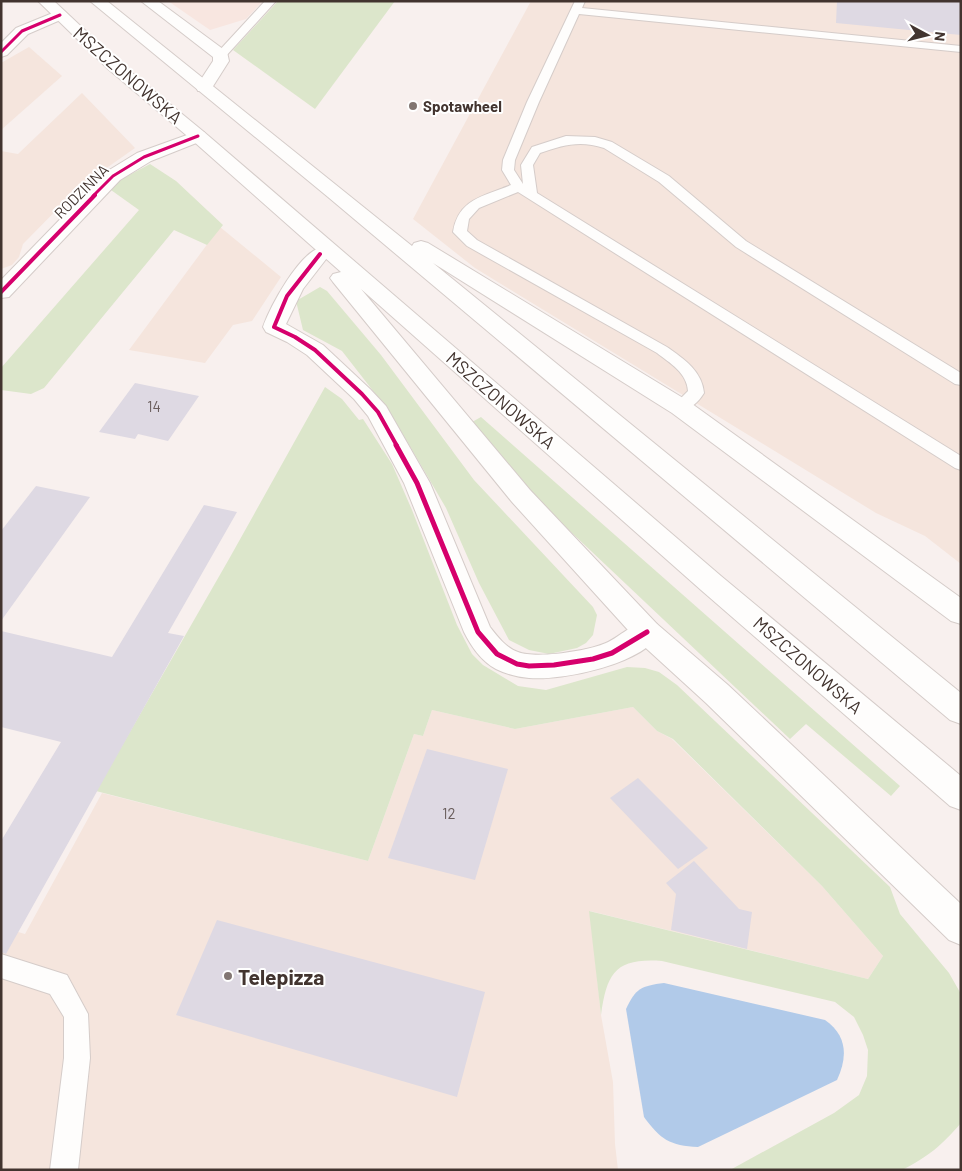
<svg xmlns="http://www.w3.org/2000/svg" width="962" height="1171" font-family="Barlow,sans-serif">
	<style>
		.commercial { fill: #f5e5dd }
		.built { fill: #f8e6e0 }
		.green { fill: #dce6cb }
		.water { fill: #b1cae9 }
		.building { fill: #ded9e3 }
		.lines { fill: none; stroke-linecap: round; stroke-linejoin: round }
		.service-casing { stroke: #d5ccc9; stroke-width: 2 }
		.minor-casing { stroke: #d5ccc9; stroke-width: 2 }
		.secondary-casing { stroke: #d5ccc9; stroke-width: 2 }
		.service { fill: #fefdfc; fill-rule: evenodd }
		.minor { fill: #fefdfc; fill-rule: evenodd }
		.secondary { fill: #fefdfc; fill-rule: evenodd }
		.cycleway-far2-casing { stroke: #fff; stroke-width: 5 }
		.cycleway-far1-casing { stroke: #fff; stroke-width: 6 }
		.cycleway-casing { stroke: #fff; stroke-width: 8 }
		.cycleway-far2 { stroke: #d6006c; stroke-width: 3 }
		.cycleway-far1 { stroke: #d6006c; stroke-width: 4 }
		.cycleway { stroke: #d6006c; stroke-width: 5 }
		.poi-dot { fill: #827672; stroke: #fff; stroke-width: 2 }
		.labels { text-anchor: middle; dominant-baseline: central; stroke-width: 4; stroke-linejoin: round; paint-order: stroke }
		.far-poi-label { font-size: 15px; font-weight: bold; fill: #42342f; stroke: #fff; text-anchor: start }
		.far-street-label { font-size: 15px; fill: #42342f; stroke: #fff }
		.number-label { font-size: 15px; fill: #695d5c }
		.street-label { font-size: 18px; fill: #42342f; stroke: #fff }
		.near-poi-label { font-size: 21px; font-weight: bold; fill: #42342f; stroke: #fff; text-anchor: start }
	</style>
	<rect width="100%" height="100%" fill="#f8f0ee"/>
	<g class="commercial">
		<path d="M531 1H961V564L925 536 876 513 475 268 413 219Z"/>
		<path d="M29 47 62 76 1 130V63Z"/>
		<path d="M82 93 135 148 78 188 23 244 19 257 12 265 1 269V151L18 154Z"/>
		<path d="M220 227 281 277 252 321 233 325 205 363 129 350Z"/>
		<path d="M633 707 657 731 672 739 822 886 883 956 868 979 590 911 601 1015 613 1082 615 1144 618 1170H1V927L25 934 102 793 368 861 414 734 423 736 432 710 515 729Z"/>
	</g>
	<path class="built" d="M168 1H263L246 19 210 30Z"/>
	<g class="green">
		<path d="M278 1H395L315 109 233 50Z"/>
		<path d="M150 164 176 181 223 225 207 245 174 230 44 388 31 394 1 390V368L139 210 111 190 120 180Z"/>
		<path d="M320 287 327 291 381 355 474 480 593 607 597 615 593 635 586 643 577 648 549 654 529 650 509 640 479 583 446 508 391 414 342 351 303 330 296 301Z"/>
		<path d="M325 387 342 399 359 420 363 419 392 464 412 510 457 625 472 654 483 665 518 686 546 690 627 667 645 668 659 672 677 685 890 887 900 914 949 973 961 994V1123C941 1146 929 1156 902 1170H730L834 1113 859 1095 867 1076 868 1050 863 1035 854 1017 835 1002 662 961C616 958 607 972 601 1015L589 911 868 979 883 956 822 886 673 739 657 731 633 707 515 729 432 710 423 736 414 734 368 861 96 791 229 559Z"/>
		<path d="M481 417 900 786 891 796 806 724 790 739 536 499 472 422Z"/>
	</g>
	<path class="water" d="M664 983 825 1020C847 1035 848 1057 837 1080L698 1147C670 1146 660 1139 644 1117L626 1009C636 988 641 986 664 983Z"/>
	<g class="building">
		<path d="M837 1H961V35L836 23Z"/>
		<path d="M135 383 199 396 168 441 138 434 135 439 99 432Z"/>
		<path d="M36 486 90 497 1 621V531Z"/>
		<path d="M204 505 237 512 168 633 184 636 6 954 1 952V841L61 742 1 727V631L112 657Z"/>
		<path d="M427 749 508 769 475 880 388 858Z"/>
		<path d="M638 778 708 848 678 869 610 798Z"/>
		<path d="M694 861 739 909 752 912 747 949 671 930 676 894 666 883Z"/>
		<path d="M217 920 485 992 457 1097 176 1015Z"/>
	</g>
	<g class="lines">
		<defs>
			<g id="service">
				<path d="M265 1H276L225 57H217L215 55 217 53Z"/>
				<path d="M575 1H585L582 8 961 46V52L579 14 539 102 515 160 514 170 523 184 521 165 532 147 566 136 595 137 612 142 669 176 746 241 961 373V385L955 384 736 247 659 182 604 148C580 140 563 145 540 153L533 165 537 193 961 456V470L955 468 518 192 479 208 469 219 467 231 477 240 667 347C684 359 702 371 704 393 698 403 686 414 674 411L672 407 688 391C687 373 670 363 657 353L467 246 453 232C458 199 484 196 511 185L502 170 503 160 527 102Z"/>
				<path d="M1 954 67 975 88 1014 90 1058 78 1170H50L64 1058V1017L50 994 1 978Z"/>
			</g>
			<g id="minor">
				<path d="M141 1H158L227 52 229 61 210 91H198L196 87 213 61V57Z"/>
				<path d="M60 10 65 12 68 15 65 18 28 34 7 55 1 57V43L16 28Z"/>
				<path d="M198 131 204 132 207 136 204 140 151 161 120 180 9 297 1 298V280L106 172 137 153Z"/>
				<path d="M320 248 327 250 330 254 303 289 286 324 323 345 370 389 386 406 430 483 490 627C497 636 506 648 518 652 536 659 588 651 606 643 624 635 636 617 657 624L661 632C644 664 563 681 529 678 518 677 506 674 496 669 481 661 471 646 464 632L404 483 368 416 354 399 307 355 287 342 266 332 263 327C270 307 299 253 320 248Z"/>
			</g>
			<g id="secondary">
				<path d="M38 1H54L120 63 204 132 721 576 961 776V810L950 806 701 590 361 289 530 490 657 624 728 685 961 904V945L949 940 706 703 637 640 512 502 333 282 330 278 333 274 341 272 192 140 108 69Z"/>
				<path d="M90 1H107L412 246 414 243 421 241 428 243 688 401 961 598V624L951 621 672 413 433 263 961 693V724L950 720 328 197Z"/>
			</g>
		</defs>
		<use href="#service" class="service-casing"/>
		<use href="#minor" class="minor-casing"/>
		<use href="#secondary" class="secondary-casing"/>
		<use href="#service" class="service"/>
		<use href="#minor" class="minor"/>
		<use href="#secondary" class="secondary"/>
		<defs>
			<g id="cycleway-far2">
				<path d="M1 52 22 31 60 15"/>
				<path d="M93 196 113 176 144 157 198 136"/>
			</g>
			<g id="cycleway-far1">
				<path d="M320 254 287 296 274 327 295 337 315 350 362 394 378 412 397 446"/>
				<path d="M1 292 95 195"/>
			</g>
			<path id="cycleway" d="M396 445 417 483 478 632 497 654 517 664 529 666 554 665 593 659 612 653 647 632"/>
		</defs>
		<use href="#cycleway-far2" class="cycleway-far2-casing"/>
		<use href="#cycleway-far1" class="cycleway-far1-casing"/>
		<use href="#cycleway" class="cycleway-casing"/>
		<use href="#cycleway-far2" class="cycleway-far2"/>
		<use href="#cycleway-far1" class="cycleway-far1"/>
		<use href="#cycleway" class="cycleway"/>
	</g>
	<g class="poi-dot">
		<circle cx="413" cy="106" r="5"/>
		<circle cx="228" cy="976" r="5"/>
	</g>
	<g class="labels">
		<g class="far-poi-label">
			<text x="423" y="106">Spotawheel</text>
		</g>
		<g class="far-street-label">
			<text transform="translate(81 191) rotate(-45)">RODZINNA</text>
		</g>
		<g class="number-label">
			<text x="154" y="406">14</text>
			<text x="449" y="813">12</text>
		</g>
		<g class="street-label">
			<text transform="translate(128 75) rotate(41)">MSZCZONOWSKA</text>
			<text transform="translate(501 400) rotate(41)">MSZCZONOWSKA</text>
			<text transform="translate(808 665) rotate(41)">MSZCZONOWSKA</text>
		</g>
		<g class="near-poi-label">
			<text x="238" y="976">Telepizza</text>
		</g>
	</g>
	<rect width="962" height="1171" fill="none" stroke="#42342f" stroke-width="5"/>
	<g transform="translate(927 35) rotate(97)" stroke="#ffffff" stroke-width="4" paint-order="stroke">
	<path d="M0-4L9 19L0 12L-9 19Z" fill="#42342f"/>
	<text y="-8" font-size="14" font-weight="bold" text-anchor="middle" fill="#42342f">N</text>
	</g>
</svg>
